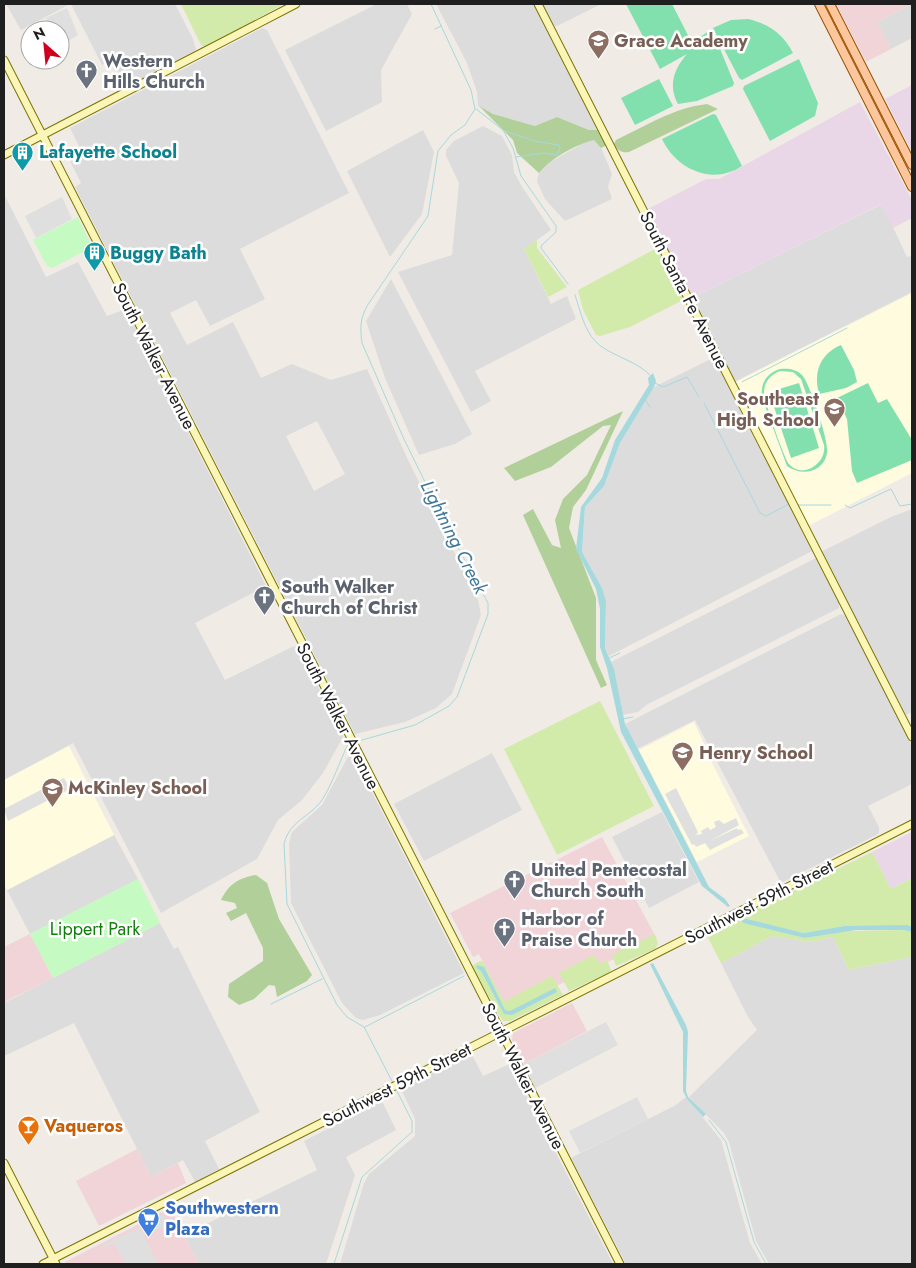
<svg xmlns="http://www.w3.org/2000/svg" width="916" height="1268" font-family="Jost,sans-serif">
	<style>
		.residential { fill: #dddcdc; fill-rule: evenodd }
		.commercial { fill: #f1d4d7 }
		.industrial { fill: #e9d7e8 }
		.education { fill: #fffbdf }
		.grass { fill: #d3ebaa }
		.forest { fill: #b1d099 }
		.park { fill: #c5fac2 }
		.pitch { fill: #82e0af; fill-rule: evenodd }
		.parking { fill: #dfdfdf }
		.water { fill: #a5d9de }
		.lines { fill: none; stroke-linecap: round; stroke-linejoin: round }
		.stream { stroke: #a5d9de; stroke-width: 1 }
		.secondary-casing { stroke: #797503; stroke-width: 9 }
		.primary-casing { stroke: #9a5100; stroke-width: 10 }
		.secondary { stroke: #fbf5b8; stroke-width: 7 }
		.primary { stroke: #fdc69d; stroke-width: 8 }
		.labels { text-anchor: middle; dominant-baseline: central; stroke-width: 5; stroke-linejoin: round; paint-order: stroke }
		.education-label { font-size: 18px; font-weight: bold; fill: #785e54; stroke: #fff; text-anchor: start }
		.worship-label { font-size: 18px; font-weight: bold; fill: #5b616d; stroke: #fff; text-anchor: start }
		.culture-label { font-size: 18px; font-weight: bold; fill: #0d838f; stroke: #fff; text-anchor: start }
		.street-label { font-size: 18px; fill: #1f1f1f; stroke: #fff }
		.park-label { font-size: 18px; fill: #10800a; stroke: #fff }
		.food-label { font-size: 18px; font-weight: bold; fill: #c56008; stroke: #fff; text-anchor: start }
		.shop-label { font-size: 18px; font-weight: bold; fill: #366cbe; stroke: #fff; text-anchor: start }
		.water-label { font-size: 19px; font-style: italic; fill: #417999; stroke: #fff }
	</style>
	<rect width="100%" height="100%" fill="#f0ebe5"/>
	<g class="residential">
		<path d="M6 4H70L21 30Z"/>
		<path d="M71 4H175L193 39 196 50 126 87 113 61 102 65Z"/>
		<path d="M377 4H407L412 14 381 70 382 102 326 131 285 50Z"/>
		<path d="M436 4H535L599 130H589L557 117 535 126 493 114 478 106 477 92 467 63Z"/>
		<path d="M541 4H601L557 26 552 25Z"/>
		<path d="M912 4V38L891 49 877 22Z"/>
		<path d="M262 28 267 30 349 193 240 249 265 299 210 326 196 300 170 313 187 345 233 322 261 378 292 364 331 380 367 369 408 460 478 600 481 615 452 694 436 708 405 722 355 734 75 187 81 183 68 157 81 150 70 128ZM317 421 345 474 314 491 286 436Z"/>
		<path d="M483 126 502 136 512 155 514 172 521 185 551 230 524 249 551 304 567 296 576 319 475 371 491 401 471 412 398 272 452 255 459 183 446 156V150L454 141Z"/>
		<path d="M423 130 434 152 422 214 390 257 347 171Z"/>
		<path d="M594 140 600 145 612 174 608 187 612 199 565 221 545 199 537 181 539 173 546 164 584 143Z"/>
		<path d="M4 194 46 277 78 262 107 316 126 309 266 586 195 623 225 680 292 647 298 646 343 737 323 773 302 800 278 820 257 859 161 913 73 743 4 780Z"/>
		<path d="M882 204 907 257 912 256V292L734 382 692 298Z"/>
		<path d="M391 279 472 434 455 444 419 455 385 378 366 321Z"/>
		<path d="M715 357 812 551 609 656 605 648 606 601 602 588 582 552 585 507 604 486 620 443 654 387Z"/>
		<path d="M912 509V712L906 715 821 552 891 517Z"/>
		<path d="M816 558 839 601V608L648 704 638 712 622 715 611 662Z"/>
		<path d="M841 614 848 617 912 746V784L868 806 879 827V833L876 835 781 883 695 720 637 749 625 724Z"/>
		<path d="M351 751 464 973 380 1015 363 1020 356 1018 342 1003 291 903 289 843 292 832 322 805Z"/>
		<path d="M492 753 522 810 424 861 394 804Z"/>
		<path d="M662 812 699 882 649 908 612 837Z"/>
		<path d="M114 835 138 879 30 934 7 890Z"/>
		<path d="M160 923 174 949 178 947 260 1112 205 1141 219 1169 195 1182 183 1160 151 1177 74 1023 4 1056V1003Z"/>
		<path d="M772 936 811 942 833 937 849 970 912 957V1264H769L756 1241 729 1142 724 1133 689 1097 757 1030 748 1017 721 963Z"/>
		<path d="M471 1053 483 1076 510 1064 613 1264H340L364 1183 369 1174 415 1136V1119L401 1089Z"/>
		<path d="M686 1097 721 1140 750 1243 762 1264H626L571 1158 676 1105Z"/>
		<path d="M382 1101 396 1130 346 1157 355 1175 326 1264H199L184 1235 317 1170 304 1141Z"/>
	</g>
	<g class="commercial">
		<path d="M836 4H912L877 22 891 49 866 62Z"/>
		<path d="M602 837 657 939 505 1010 479 954 473 957 450 913Z"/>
		<path d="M30 934 53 978 4 1002V947Z"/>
		<path d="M572 1003 587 1031 524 1064 512 1040 513 1033Z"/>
		<path d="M137 1149 151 1177 178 1163 186 1183 99 1226 76 1181Z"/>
		<path d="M170 1208 199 1264H66L65 1262Z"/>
	</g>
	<g class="industrial">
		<path d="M912 85V149L911 150 885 99Z"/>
		<path d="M860 102 912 200V218L893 228 881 204 692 298 648 209 706 179H719Z"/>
		<path d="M912 832V878L891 889 872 852Z"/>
	</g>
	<g class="education">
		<path d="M912 293V473L808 526 734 383Z"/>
		<path d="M694 722 705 746 704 747 749 836 697 862 639 750Z"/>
		<path d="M69 746 114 835 7 890 4 884V780Z"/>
	</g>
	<g class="grass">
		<path d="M181 4H284L206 47 201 45Z"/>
		<path d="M537 240V248L567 287 548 297 524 249Z"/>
		<path d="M655 249 660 250 685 299 630 327 600 336 596 335 583 310 578 290Z"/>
		<path d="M600 701 654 806 557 855 504 749Z"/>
		<path d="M872 852 891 889 912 878V927L844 926 804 933 743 919 805 938 845 931 904 930 912 932V957L849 970 833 937 811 942 772 936 721 963 706 934Z"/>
		<path d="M655 934 658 944 655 949 616 966 612 955Z"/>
		<path d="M593 955 600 964 607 960 611 970 609 973 569 991 559 973Z"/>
		<path d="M480 961 483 962 504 1002 552 976 563 995 510 1021H503L472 969 473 965Z"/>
	</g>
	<g class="forest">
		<path d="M707 104 718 109 629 152C622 153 618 151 614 144L616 140C646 126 673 108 707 104Z"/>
		<path d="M479 106 493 114 535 126 557 117 589 130H599L605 140V146L601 148 594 140C575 145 551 158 539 173L517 153 513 140Z"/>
		<path d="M623 411 586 490 573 507 569 528 596 598V660L607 685 601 688 523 515 533 509 552 545 561 548 555 520 563 499 587 475 611 425 603 426 551 467 515 481 504 468Z"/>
		<path d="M256 875 267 883 279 919 312 975 307 981 277 997 275 986 269 985 254 999 239 1005 228 997 229 984 263 961V948L246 913 231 921 226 913 237 908 235 903 221 900C229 884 238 878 256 875Z"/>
	</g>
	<g class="park">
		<path d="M78 217 92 247 52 268 47 266 33 240Z"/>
		<path d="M138 879 160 923 53 978 30 934Z"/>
	</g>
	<g class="pitch">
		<path d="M626 4H672L694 47 697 39 712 29 734 83 733 86 697 101 678 104C668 85 674 69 687 54L660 69Z"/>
		<path d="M748 19C769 24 783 34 793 53L742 80 739 78 713 28 731 20Z"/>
		<path d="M799 59 818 103 815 116 770 141 743 89 744 86Z"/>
		<path d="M659 79 673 106 635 125 621 98Z"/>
		<path d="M713 114 716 115 742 166C712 186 676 169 662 139Z"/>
		<path d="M841 345 854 370 857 382 846 388 819 394C813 372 820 354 841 345Z"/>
		<path d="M780 369C788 368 796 369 802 375 810 384 829 441 827 453 824 472 802 477 787 466L762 398C760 383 767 373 780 369ZM780 371 793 372 801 379 824 445C827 463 803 480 789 464 784 458 763 398 764 391 765 380 771 375 780 371Z"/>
		<path d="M799 383 819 448 791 458 769 392Z"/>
		<path d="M868 383 878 403 887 399 912 440V460L857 483 852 471 847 419 837 398Z"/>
	</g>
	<g class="parking">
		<path d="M67 8 78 35 60 46V30H52L46 18Z"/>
		<path d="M62 197 72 219 36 238 25 216Z"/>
		<path d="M64 778 70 789 8 821 4 809Z"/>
		<path d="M676 788 698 832 696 835 702 834 701 831 708 827 710 830 716 827 714 822 719 820 724 824 736 818 739 825 710 841 737 828 738 830 741 829 744 833 710 850 705 843 696 847 694 844 692 845 665 794Z"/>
		<path d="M606 1022 618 1045 535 1088 524 1064Z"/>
		<path d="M637 1097 648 1119 580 1153 569 1131Z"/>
		<path d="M159 1216H164L168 1224 148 1235 142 1224Z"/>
		<path d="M140 1228 158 1264H125L114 1243 105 1247 102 1245 110 1241 113 1243 112 1240Z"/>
	</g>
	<g class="water">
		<path d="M653 373 656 381 654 387 620 443 604 486 585 507 582 552 602 588 606 601 605 648 614 669 625 724 709 887 725 899 730 906 728 907 702 886 621 732 607 668 600 647V609L596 589 576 549 581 507 602 478 615 440 649 385 648 378Z"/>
		<path d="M743 918 804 933 844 926 907 925 912 927V932L904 930H856L805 938 747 924 742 922Z"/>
		<path d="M653 963 686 1025 688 1032 686 1091 688 1097 706 1114 703 1117 687 1099 683 1091V1032L650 964Z"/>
		<path d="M477 965 484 967 505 1010 510 1011 555 988 557 992 512 1015 504 1014 481 971 476 968Z"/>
	</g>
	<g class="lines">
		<g class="stream">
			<path d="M435 29 441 26"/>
			<path d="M476 109 503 130 513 148 521 176 556 226V232L542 245 541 248 568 284"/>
			<path d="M505 131 534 141 559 145 560 148 557 155 544 153 516 157"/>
			<path d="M575 295C580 310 584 329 595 341 609 356 635 359 651 376"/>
			<path d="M742 382 847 328"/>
			<path d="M655 383 663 387 687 377 699 397"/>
			<path d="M646 401 650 407"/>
			<path d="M704 403 760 513 766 516 789 504"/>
			<path d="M797 505H831"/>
			<path d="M845 505 850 508 891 489 900 506 912 504"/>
			<path d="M609 658 620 653"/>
			<path d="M622 719 633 717"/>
			<path d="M355 742 415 725 449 706 457 697 488 614V603L448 529 403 437 362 343C360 328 360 319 367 306L428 216 438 151 451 135 465 125 475 109 471 90 431 4"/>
			<path d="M352 744 347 746C339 764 332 784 322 800 309 818 290 820 284 844L287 904 337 1005 347 1017 364 1027 393 1083"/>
			<path d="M271 1004 322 979"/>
			<path d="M365 1027 464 976"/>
			<path d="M709 1120 726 1142 754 1242 766 1264"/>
			<path d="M334 1264 362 1177 412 1132V1121L396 1089"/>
		</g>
		<defs>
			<g id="secondary">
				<path d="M538 4 912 737"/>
				<path d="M4 60 620 1264"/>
				<path d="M4 155 296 4"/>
				<path d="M4 1163 56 1264"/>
				<path d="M43 1264 912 824"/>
			</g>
			<g id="primary">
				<path d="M819 4 912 187"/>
				<path d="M830 4 912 165"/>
			</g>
		</defs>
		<use href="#secondary" class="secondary-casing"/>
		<use href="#primary" class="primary-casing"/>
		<use href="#secondary" class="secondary"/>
		<use href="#primary" class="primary"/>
	</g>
	<defs>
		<symbol id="school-pin" viewBox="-11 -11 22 30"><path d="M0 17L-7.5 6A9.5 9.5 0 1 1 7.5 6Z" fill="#8d6e63" stroke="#fff"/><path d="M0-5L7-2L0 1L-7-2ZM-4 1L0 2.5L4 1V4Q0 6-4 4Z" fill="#fff"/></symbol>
		<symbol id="church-pin" viewBox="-11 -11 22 30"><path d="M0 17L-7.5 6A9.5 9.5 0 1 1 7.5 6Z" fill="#6b7280" stroke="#fff"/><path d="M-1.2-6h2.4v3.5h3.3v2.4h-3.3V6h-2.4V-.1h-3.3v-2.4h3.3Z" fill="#fff"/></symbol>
		<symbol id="building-pin" viewBox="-11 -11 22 30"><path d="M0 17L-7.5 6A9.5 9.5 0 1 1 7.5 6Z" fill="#0f9aa8" stroke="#fff"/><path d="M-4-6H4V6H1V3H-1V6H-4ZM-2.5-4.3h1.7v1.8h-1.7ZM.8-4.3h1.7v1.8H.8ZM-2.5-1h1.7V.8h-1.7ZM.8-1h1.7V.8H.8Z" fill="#fff"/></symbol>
		<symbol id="bar-pin" viewBox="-11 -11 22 30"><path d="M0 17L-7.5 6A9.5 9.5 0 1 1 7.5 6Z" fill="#e8710a" stroke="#fff"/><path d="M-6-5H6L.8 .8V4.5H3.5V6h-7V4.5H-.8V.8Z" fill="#fff"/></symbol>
		<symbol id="supermarket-pin" viewBox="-11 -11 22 30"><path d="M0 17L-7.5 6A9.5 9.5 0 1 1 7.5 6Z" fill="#3f7fe0" stroke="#fff"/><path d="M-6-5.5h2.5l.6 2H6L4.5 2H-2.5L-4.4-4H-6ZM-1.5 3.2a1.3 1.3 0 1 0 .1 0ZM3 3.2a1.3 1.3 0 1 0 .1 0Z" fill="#fff"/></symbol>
	</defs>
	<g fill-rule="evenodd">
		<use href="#school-pin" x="586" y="28" width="25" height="34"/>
		<use href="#church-pin" x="74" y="58" width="25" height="34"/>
		<use href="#building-pin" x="10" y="140" width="25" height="34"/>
		<use href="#building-pin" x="82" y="240" width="25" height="34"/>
		<use href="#school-pin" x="822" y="396" width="25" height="34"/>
		<use href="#church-pin" x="252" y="584" width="25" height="34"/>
		<use href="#school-pin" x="670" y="740" width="25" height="34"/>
		<use href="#school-pin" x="40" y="776" width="25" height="34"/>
		<use href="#church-pin" x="502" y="868" width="25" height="34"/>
		<use href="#church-pin" x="492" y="916" width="25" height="34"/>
		<use href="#bar-pin" x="16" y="1114" width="25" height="34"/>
		<use href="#supermarket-pin" x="136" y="1206" width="25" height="34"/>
	</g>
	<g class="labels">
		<g class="education-label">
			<text x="614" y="41">Grace Academy</text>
			<text x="819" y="399" text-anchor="end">Southeast<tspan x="819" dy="21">High School</tspan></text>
			<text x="699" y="753">Henry School</text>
			<text x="68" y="788">McKinley School</text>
		</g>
		<g class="worship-label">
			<text x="103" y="61">Western<tspan x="103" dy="21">Hills Church</tspan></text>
			<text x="281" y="587">South Walker<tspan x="281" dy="21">Church of Christ</tspan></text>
			<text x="531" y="870">United Pentecostal<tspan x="531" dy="21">Church South</tspan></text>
			<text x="521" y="919">Harbor of<tspan x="521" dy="21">Praise Church</tspan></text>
		</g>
		<g class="culture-label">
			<text x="39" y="152">Lafayette School</text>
			<text x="110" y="253">Buggy Bath</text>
		</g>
		<g class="street-label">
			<text transform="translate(684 290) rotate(63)">South Santa Fe Avenue</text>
			<text transform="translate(154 356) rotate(63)">South Walker Avenue</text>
			<text transform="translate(338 716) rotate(63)">South Walker Avenue</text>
			<text transform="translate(759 902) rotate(-27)">Southwest 59th Street</text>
			<text transform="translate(523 1076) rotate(63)">South Walker Avenue</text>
			<text transform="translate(397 1085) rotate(-27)">Southwest 59th Street</text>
		</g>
		<g class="park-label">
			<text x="95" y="929">Lippert Park</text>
		</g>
		<g class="food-label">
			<text x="44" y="1126">Vaqueros</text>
		</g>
		<g class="shop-label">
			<text x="165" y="1208">Southwestern<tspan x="165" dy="21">Plaza</tspan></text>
		</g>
		<g class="water-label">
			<text transform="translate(454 537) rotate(63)">Lightning Creek</text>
		</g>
	</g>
	<rect width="916" height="1268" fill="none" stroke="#1f1f1f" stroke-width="10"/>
	<g transform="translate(45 45) rotate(333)"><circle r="24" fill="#ffffff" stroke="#a5a5a5"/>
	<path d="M0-4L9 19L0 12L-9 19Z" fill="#ce001d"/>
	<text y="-8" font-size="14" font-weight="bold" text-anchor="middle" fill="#1f1f1f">N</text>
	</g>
</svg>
